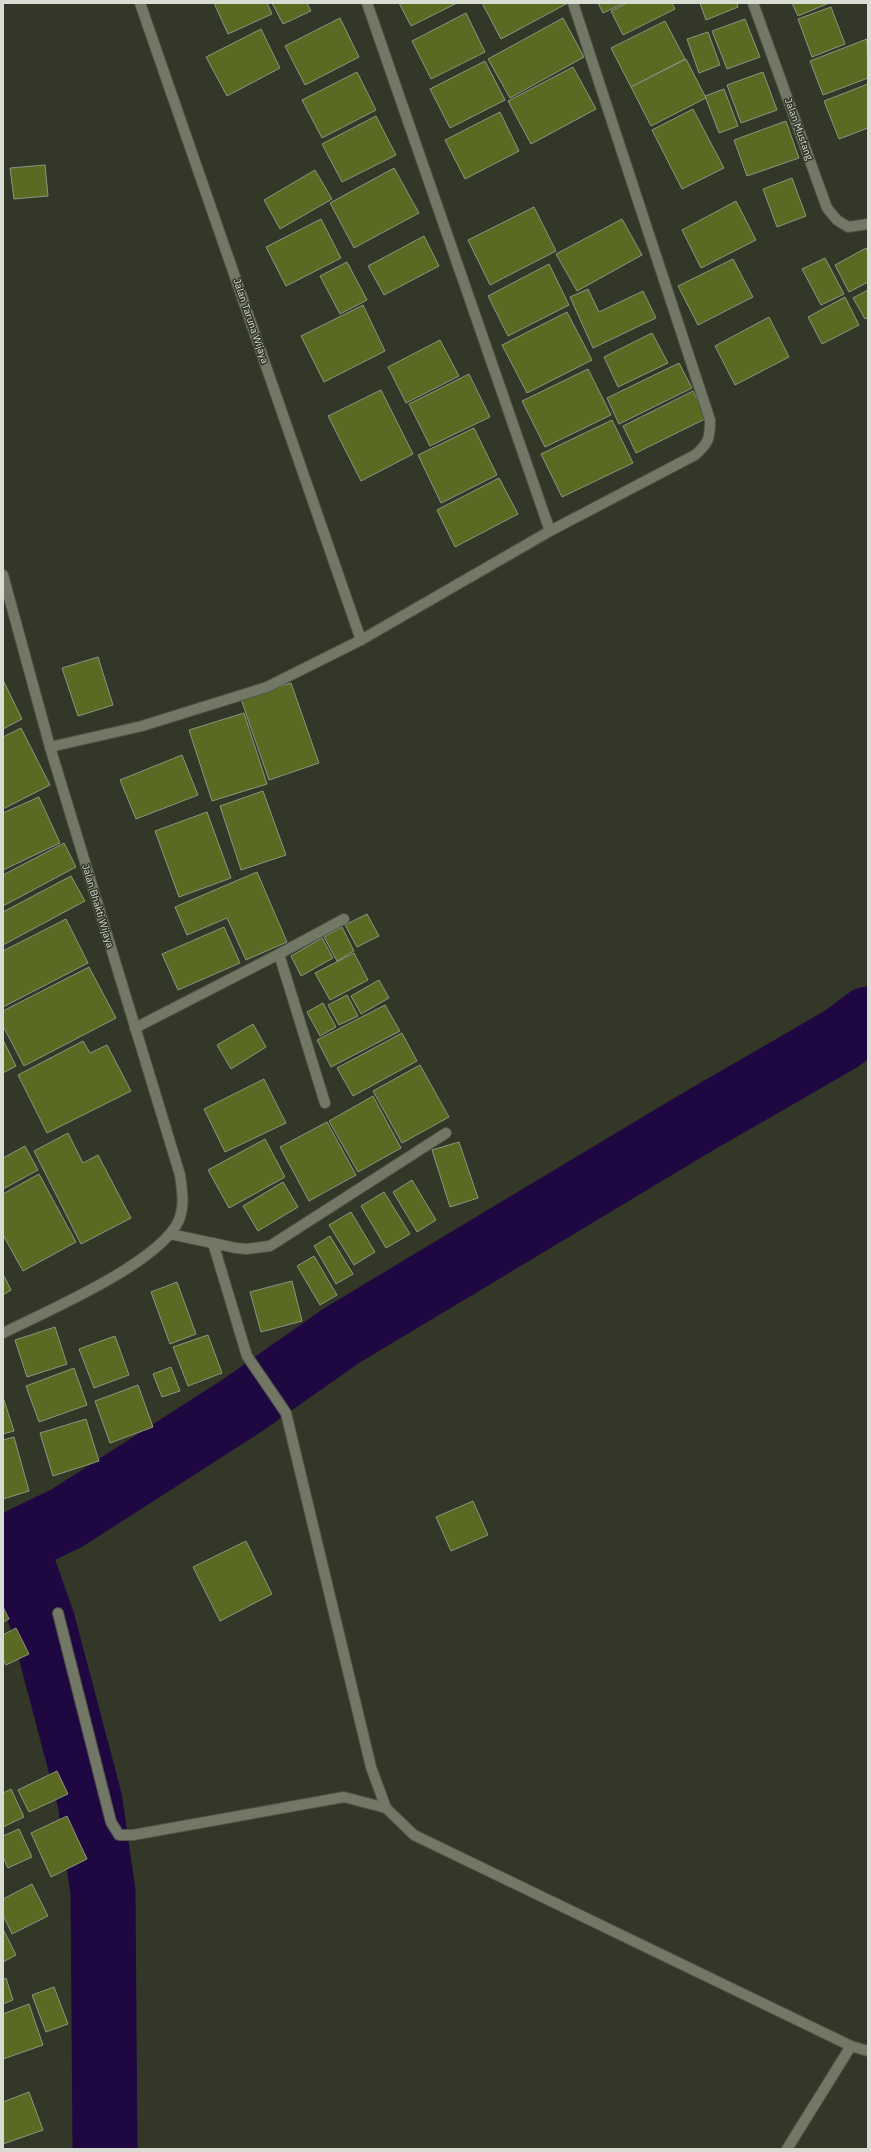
<svg xmlns="http://www.w3.org/2000/svg" width="871" height="2152" font-family="'IBM Plex Sans',sans-serif">
	<style>
		.lines { fill: none; stroke-linecap: round; stroke-linejoin: round }
		.river { stroke: #1f0841; stroke-width: 65 }
		.building { fill: #5a6a22; stroke: #8e9481 }
		.minor-casing { stroke: #4f5346; stroke-width: 12 }
		.minor { stroke: #737866; stroke-width: 10 }
		.labels { text-anchor: middle; dominant-baseline: central; stroke-width: 3; stroke-linejoin: round; paint-order: stroke }
		.street-label { font-size: 10px; fill: #d9dcd2; stroke: #323727 }
	</style>
	<rect width="100%" height="100%" fill="#323727"/>
	<g class="lines">
		<g class="river">
			<path d="M15 1543 43 1623 90 1801 103 1892 105 2149"/>
			<path d="M3 1549 67 1518 243 1405 341 1336 694 1124 841 1039 868 1019"/>
		</g>
	</g>
	<g class="building">
		<path d="M214 3H267L272 14 228 34Z"/>
		<path d="M272 3H307L311 11 283 24Z"/>
		<path d="M399 3H457L411 26Z"/>
		<path d="M482 3H568L501 39Z"/>
		<path d="M598 3H624L603 13Z"/>
		<path d="M627 3H672L675 9 623 35 611 11Z"/>
		<path d="M700 3H737L738 7 706 20Z"/>
		<path d="M792 3H829L798 16Z"/>
		<path d="M831 7 845 44 812 57 798 19Z"/>
		<path d="M466 13 485 52 431 79 412 41Z"/>
		<path d="M340 18 359 57 305 85 285 46Z"/>
		<path d="M563 18 584 57 510 98 488 59Z"/>
		<path d="M745 19 760 57 727 69 712 31Z"/>
		<path d="M665 21 685 59 631 87 611 48Z"/>
		<path d="M261 29 280 68 227 96 206 57Z"/>
		<path d="M708 32 720 65 699 73 687 39Z"/>
		<path d="M867 39 868 78 823 95 810 61Z"/>
		<path d="M686 59 706 98 651 126 631 87Z"/>
		<path d="M485 61 505 100 450 128 430 89Z"/>
		<path d="M573 67 596 109 531 144 508 101Z"/>
		<path d="M357 72 376 110 322 138 302 100Z"/>
		<path d="M763 72 777 110 741 123 727 85Z"/>
		<path d="M868 84V128L839 139 824 101Z"/>
		<path d="M724 89 738 126 719 133 705 96Z"/>
		<path d="M693 109 724 168 682 189 652 130Z"/>
		<path d="M500 112 519 151 465 179 445 140Z"/>
		<path d="M376 116 396 155 342 182 322 144Z"/>
		<path d="M786 121 799 158 747 176 734 140Z"/>
		<path d="M45 165 48 196 14 199 10 168Z"/>
		<path d="M394 168 419 213 354 248 330 203Z"/>
		<path d="M315 170 332 199 280 229 264 200Z"/>
		<path d="M792 178 806 216 777 227 763 189Z"/>
		<path d="M736 201 756 240 701 268 682 230Z"/>
		<path d="M534 207 556 251 490 285 468 240Z"/>
		<path d="M321 219 341 258 286 286 266 247Z"/>
		<path d="M622 219 642 255 577 291 556 254Z"/>
		<path d="M424 236 439 266 384 295 368 266Z"/>
		<path d="M866 248 868 252V282L849 292 835 265Z"/>
		<path d="M825 258 844 294 821 305 802 269Z"/>
		<path d="M733 259 753 297 698 325 678 286Z"/>
		<path d="M347 262 367 300 340 314 320 276Z"/>
		<path d="M549 264 569 305 508 336 488 296Z"/>
		<path d="M588 289 599 312 643 291 656 318 593 348 570 297Z"/>
		<path d="M868 290V317L865 319 853 298Z"/>
		<path d="M845 297 859 325 822 344 808 317Z"/>
		<path d="M363 305 385 351 324 382 301 336Z"/>
		<path d="M567 312 592 360 527 393 502 345Z"/>
		<path d="M769 317 789 357 735 385 715 346Z"/>
		<path d="M652 333 668 363 618 387 604 357Z"/>
		<path d="M440 340 459 376 406 403 388 367Z"/>
		<path d="M679 363 692 388 619 424 607 398Z"/>
		<path d="M588 369 611 415 545 447 522 401Z"/>
		<path d="M469 374 490 417 430 446 409 404Z"/>
		<path d="M381 390 413 454 361 481 328 416Z"/>
		<path d="M693 391 707 418 636 453 623 426Z"/>
		<path d="M612 420 633 463 562 497 541 454Z"/>
		<path d="M474 428 497 475 441 503 418 455Z"/>
		<path d="M499 478 518 514 455 547 437 510Z"/>
		<path d="M98 657 113 705 78 716 62 668Z"/>
		<path d="M3 680 22 719 3 729Z"/>
		<path d="M291 683 319 763 269 780 241 699Z"/>
		<path d="M244 713 267 784 212 801 189 730Z"/>
		<path d="M21 728 50 785 3 809V737Z"/>
		<path d="M182 755 198 795 136 819 120 780Z"/>
		<path d="M263 791 286 855 241 870 220 806Z"/>
		<path d="M39 797 60 843 3 870V813Z"/>
		<path d="M207 812 231 878 179 897 155 831Z"/>
		<path d="M64 843 76 867 3 906V875Z"/>
		<path d="M257 872 287 942 246 960 227 918 187 935 175 907Z"/>
		<path d="M71 876 85 901 3 945V912Z"/>
		<path d="M367 914 379 936 357 947 345 925Z"/>
		<path d="M66 919 88 963 3 1007V951Z"/>
		<path d="M224 927 240 963 178 990 162 954Z"/>
		<path d="M342 927 354 951 337 961 324 937Z"/>
		<path d="M322 938 333 958 301 976 291 956Z"/>
		<path d="M354 953 368 980 330 1000 315 973Z"/>
		<path d="M89 967 116 1018 24 1066 3 1026V1011Z"/>
		<path d="M379 980 389 998 361 1014 351 996Z"/>
		<path d="M347 995 358 1016 339 1025 328 1005Z"/>
		<path d="M323 1003 336 1027 320 1036 307 1012Z"/>
		<path d="M385 1005 400 1031 331 1067 317 1040Z"/>
		<path d="M253 1024 266 1047 231 1069 217 1045Z"/>
		<path d="M402 1033 417 1061 353 1096 337 1068Z"/>
		<path d="M3 1040 16 1066 3 1073Z"/>
		<path d="M83 1041 90 1053 107 1045 131 1091 47 1133 18 1075Z"/>
		<path d="M420 1065 449 1117 402 1143 373 1091Z"/>
		<path d="M264 1079 286 1123 225 1152 204 1109Z"/>
		<path d="M373 1096 401 1148 358 1172 329 1121Z"/>
		<path d="M327 1122 356 1175 309 1201 280 1147Z"/>
		<path d="M68 1133 83 1163 98 1155 131 1218 81 1244 34 1151Z"/>
		<path d="M265 1139 285 1177 229 1208 208 1170Z"/>
		<path d="M459 1142 478 1198 450 1207 432 1150Z"/>
		<path d="M25 1146 38 1170 3 1189V1158Z"/>
		<path d="M39 1174 76 1242 23 1271 3 1235V1194Z"/>
		<path d="M412 1180 436 1220 417 1232 393 1192Z"/>
		<path d="M283 1182 298 1207 258 1231 243 1206Z"/>
		<path d="M384 1192 410 1234 386 1248 361 1206Z"/>
		<path d="M351 1212 375 1252 354 1265 329 1225Z"/>
		<path d="M330 1236 353 1274 336 1284 314 1246Z"/>
		<path d="M314 1256 337 1295 320 1305 297 1266Z"/>
		<path d="M3 1274 11 1290 3 1295Z"/>
		<path d="M292 1281 302 1321 261 1332 250 1292Z"/>
		<path d="M177 1282 196 1334 170 1344 151 1292Z"/>
		<path d="M55 1327 67 1364 27 1377 15 1340Z"/>
		<path d="M208 1335 222 1373 188 1386 173 1347Z"/>
		<path d="M115 1336 129 1375 94 1388 79 1349Z"/>
		<path d="M171 1367 180 1391 162 1397 153 1374Z"/>
		<path d="M74 1368 87 1405 39 1422 26 1386Z"/>
		<path d="M138 1385 153 1427 110 1443 95 1401Z"/>
		<path d="M3 1397 14 1431 3 1434Z"/>
		<path d="M86 1419 99 1461 53 1476 40 1433Z"/>
		<path d="M14 1437 29 1491 3 1499V1440Z"/>
		<path d="M473 1501 488 1535 451 1551 436 1517Z"/>
		<path d="M246 1541 272 1594 220 1621 193 1567Z"/>
		<path d="M3 1607 9 1619 3 1622Z"/>
		<path d="M16 1628 29 1654 6 1665 3 1659V1635Z"/>
		<path d="M57 1771 68 1794 29 1812 18 1790Z"/>
		<path d="M11 1789 24 1817 3 1827V1793Z"/>
		<path d="M67 1816 87 1859 51 1877 31 1833Z"/>
		<path d="M19 1829 32 1857 8 1868 3 1857V1836Z"/>
		<path d="M32 1884 48 1916 12 1934 3 1915V1899Z"/>
		<path d="M3 1929 16 1955 3 1962Z"/>
		<path d="M6 1978 13 2000 3 2004V1980Z"/>
		<path d="M54 1987 68 2024 46 2032 32 1995Z"/>
		<path d="M29 2004 43 2045 3 2059V2014Z"/>
		<path d="M29 2092 43 2130 3 2144V2102Z"/>
	</g>
	<g class="lines">
		<defs>
			<g id="minor">
				<path d="M140 3 361 640"/>
				<path d="M367 3 550 531"/>
				<path d="M753 3 827 208 837 220 848 227 868 224"/>
				<path d="M3 575 50 747 180 1175C182 1190 185 1205 179 1220 160 1263 47 1311 3 1333"/>
				<path d="M50 747 142 726 267 687 361 640 550 531 695 455C709 443 710 438 710 420L573 3"/>
				<path d="M279 954 325 1103"/>
				<path d="M135 1028 279 954 344 919"/>
				<path d="M170 1234 236 1248 247 1249 270 1246 446 1133"/>
				<path d="M213 1243 247 1356 286 1413 371 1767 386 1808 414 1835 851 2046 868 2051"/>
				<path d="M58 1613 111 1822 119 1835H133L344 1797 386 1808"/>
				<path d="M787 2149 851 2046"/>
			</g>
		</defs>
		<use href="#minor" class="minor-casing"/>
		<use href="#minor" class="minor"/>
	</g>
	<g class="labels">
		<g class="street-label">
			<text transform="translate(799 129) rotate(70)">Jalan Mustang</text>
			<text transform="translate(251 321) rotate(71)">Jalan Taruna Wijaya</text>
			<text transform="translate(98 906) rotate(73)">Jalan Bhakti Wijaya</text>
		</g>
	</g>
	<rect width="871" height="2152" fill="none" stroke="#d9dcd2" stroke-width="8"/>
</svg>
